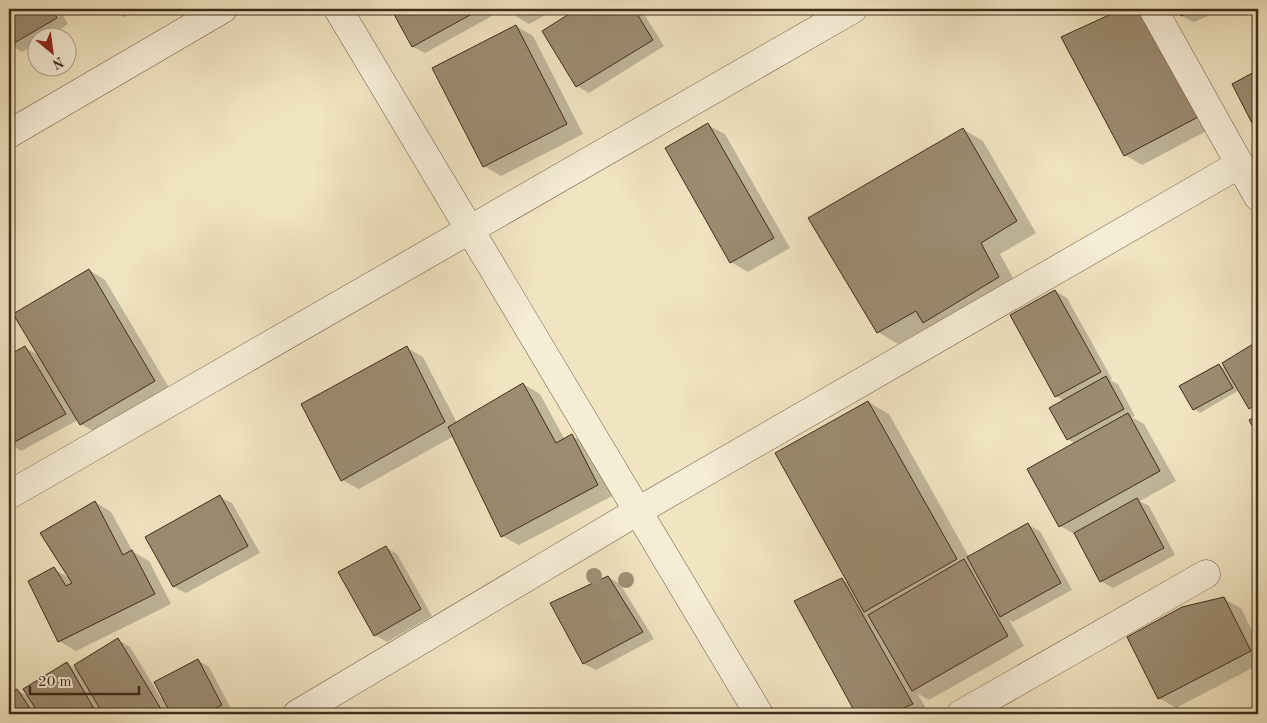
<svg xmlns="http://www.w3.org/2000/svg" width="1267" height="723" font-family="'Old Standard TT',serif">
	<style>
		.shadow { fill: #0003 }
		.building { fill: #9c8c71; stroke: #3f2c1b }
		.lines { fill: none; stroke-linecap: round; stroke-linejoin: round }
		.minor-casing { stroke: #6c5a44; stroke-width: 29 }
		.minor { stroke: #f6edd7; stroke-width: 28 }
		.tree { fill: #a09075 }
	</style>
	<rect width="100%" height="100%" fill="#f1e4c1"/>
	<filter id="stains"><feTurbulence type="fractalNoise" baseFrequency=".004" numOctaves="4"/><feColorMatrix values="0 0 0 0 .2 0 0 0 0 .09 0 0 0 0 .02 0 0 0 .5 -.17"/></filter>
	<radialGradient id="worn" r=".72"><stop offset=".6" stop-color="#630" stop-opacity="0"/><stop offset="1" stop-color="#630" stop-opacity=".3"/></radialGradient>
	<g class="shadow">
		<path d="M9 9H59L68 24 46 38H38V43L22 52 10 45 9 42Z"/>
		<path d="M111 9H139L124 17Z"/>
		<path d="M392 9H489L492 16 425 53 413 47Z"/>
		<path d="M509 9H557L529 24 512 14Z"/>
		<path d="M579 9H641L664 46 589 93 577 86 544 31Z"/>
		<path d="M1125 9H1153L1216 126 1142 165 1125 155 1063 38Z"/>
		<path d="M1179 9H1224L1194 22 1182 16Z"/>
		<path d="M1250 9H1258V14Z"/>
		<path d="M516 26 533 36 583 134 501 176 484 166 434 68Z"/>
		<path d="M1258 72V126L1254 124 1234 84Z"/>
		<path d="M708 125 725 134 790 248 748 272 731 262Z"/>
		<path d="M963 129 983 141 1036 233 1000 254 1019 289 944 334 930 326 898 344 878 332Z"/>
		<path d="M89 270 105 280 171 391 98 434 81 424 78 420 21 451 9 443V356L25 348 40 356Z"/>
		<path d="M1055 291 1067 298 1112 379 1110 380 1118 384 1135 416 1132 417 1144 424 1176 481 1140 501 1149 506 1175 555 1113 588 1101 581 1076 535 1060 526 1075 444 1068 439 1064 401 1056 396Z"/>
		<path d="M1258 343V413L1250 408 1239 390 1200 413 1194 409 1181 387 1219 365 1228 370 1224 363Z"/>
		<path d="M407 348 423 357 457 423 523 384 540 394 565 440 572 436 589 445 614 495 519 545 502 536 454 436 359 489 342 480Z"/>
		<path d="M868 402 889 414 969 557 1028 525 1040 531 1072 590 1013 622 1009 620 1024 646 929 700 917 693 929 713 927 714H857L796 602 842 580 850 584Z"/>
		<path d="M220 497 232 503 260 553 186 593 174 587 147 537Z"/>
		<path d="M95 502 111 512 133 552 149 561 171 604 76 651 59 641 54 569 71 579Z"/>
		<path d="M386 547 397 554 432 616 387 642 375 635Z"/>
		<path d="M608 577 620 584 654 639 596 670 584 664 551 604Z"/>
		<path d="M1224 599 1241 608 1258 643V665L1176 708 1159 698Z"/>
		<path d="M118 640 130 647 161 698 198 660 209 667 233 712 228 714H9V693L10 695 17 690 29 697 67 664 78 670Z"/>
	</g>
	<g class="building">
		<path d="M9 9H52L57 18 9 46Z"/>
		<path d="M391 9H481L412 47Z"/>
		<path d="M508 9H523L511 15Z"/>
		<path d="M577 9H634L653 40 576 87 542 31Z"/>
		<path d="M1122 9H1145L1200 116 1124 156 1061 37Z"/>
		<path d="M1178 9H1198L1181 16Z"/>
		<path d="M516 25 567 124 483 167 432 68Z"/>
		<path d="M1258 70V122L1253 125 1232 84Z"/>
		<path d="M708 123 774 238 730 263 665 148Z"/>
		<path d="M963 128 1017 221 981 243 999 277 923 323 916 311 877 333 808 218Z"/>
		<path d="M89 269 155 381 80 425 13 314Z"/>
		<path d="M1055 290 1101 372 1055 397 1010 315Z"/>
		<path d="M1258 341V403L1249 409 1222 363Z"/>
		<path d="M25 346 66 414 9 445V355Z"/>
		<path d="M407 346 445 422 341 481 301 404Z"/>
		<path d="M1219 364 1233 388 1193 410 1179 386Z"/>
		<path d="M1106 376 1124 409 1067 440 1049 408Z"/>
		<path d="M523 383 556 443 572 434 598 485 501 537 448 427Z"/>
		<path d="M868 401 957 559 864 612 775 453Z"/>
		<path d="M1128 413 1160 471 1059 527 1027 469Z"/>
		<path d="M1258 415V437L1249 420Z"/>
		<path d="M220 495 248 546 173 587 145 537Z"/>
		<path d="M1137 498 1164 548 1100 582 1074 533Z"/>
		<path d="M95 501 123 555 132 550 155 594 58 642 28 581 54 567 66 586 72 583 40 533Z"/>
		<path d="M1028 523 1061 583 1000 617 967 557Z"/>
		<path d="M386 546 421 609 374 636 338 572Z"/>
		<path d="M964 559 1008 636 912 691 868 615Z"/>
		<path d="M608 576 643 632 583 664 550 603Z"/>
		<path d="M842 578 913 704 890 714H856L794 601Z"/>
		<path d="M1224 597 1251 651 1158 699 1127 637 1182 607Z"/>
		<path d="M118 638 164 714H103L74 665Z"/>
		<path d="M198 659 222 705 204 714H171L154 682Z"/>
		<path d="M67 662 97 714H39L23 689Z"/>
		<path d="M17 689 34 714H9V694Z"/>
	</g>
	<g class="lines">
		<defs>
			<g id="minor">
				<path d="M338 9 759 714"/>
				<path d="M1153 9 1258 197"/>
				<path d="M9 134 223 9"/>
				<path d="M9 495 853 9"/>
				<path d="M297 714 638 511 1240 164"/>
				<path d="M961 714 1206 574"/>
			</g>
		</defs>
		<use href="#minor" class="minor-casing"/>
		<use href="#minor" class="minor"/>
	</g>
	<g class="tree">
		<circle cx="594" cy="576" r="8"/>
		<circle cx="626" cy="580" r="8"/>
		<circle cx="615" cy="615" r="8"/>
	</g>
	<rect width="1267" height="723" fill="none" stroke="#f1e4c1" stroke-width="30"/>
	<rect x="10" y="10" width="1247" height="703" fill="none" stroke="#3f2c1b" stroke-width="2.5"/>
	<rect x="15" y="15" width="1237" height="693" fill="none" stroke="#3f2c1b"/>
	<g transform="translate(52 52) rotate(151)"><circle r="24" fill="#f6edd7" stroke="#ada08c"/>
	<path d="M0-4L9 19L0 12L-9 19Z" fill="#8f2418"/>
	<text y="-8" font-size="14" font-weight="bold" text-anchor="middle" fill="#3f2c1b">N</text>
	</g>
	<path d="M30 686v8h109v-8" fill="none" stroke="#3f2c1b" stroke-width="2.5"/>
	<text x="38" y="686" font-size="15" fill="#3f2c1b" stroke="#f6edd7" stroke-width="4" paint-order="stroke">20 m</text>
	<rect width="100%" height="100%" filter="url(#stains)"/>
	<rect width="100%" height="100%" fill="url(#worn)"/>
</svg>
